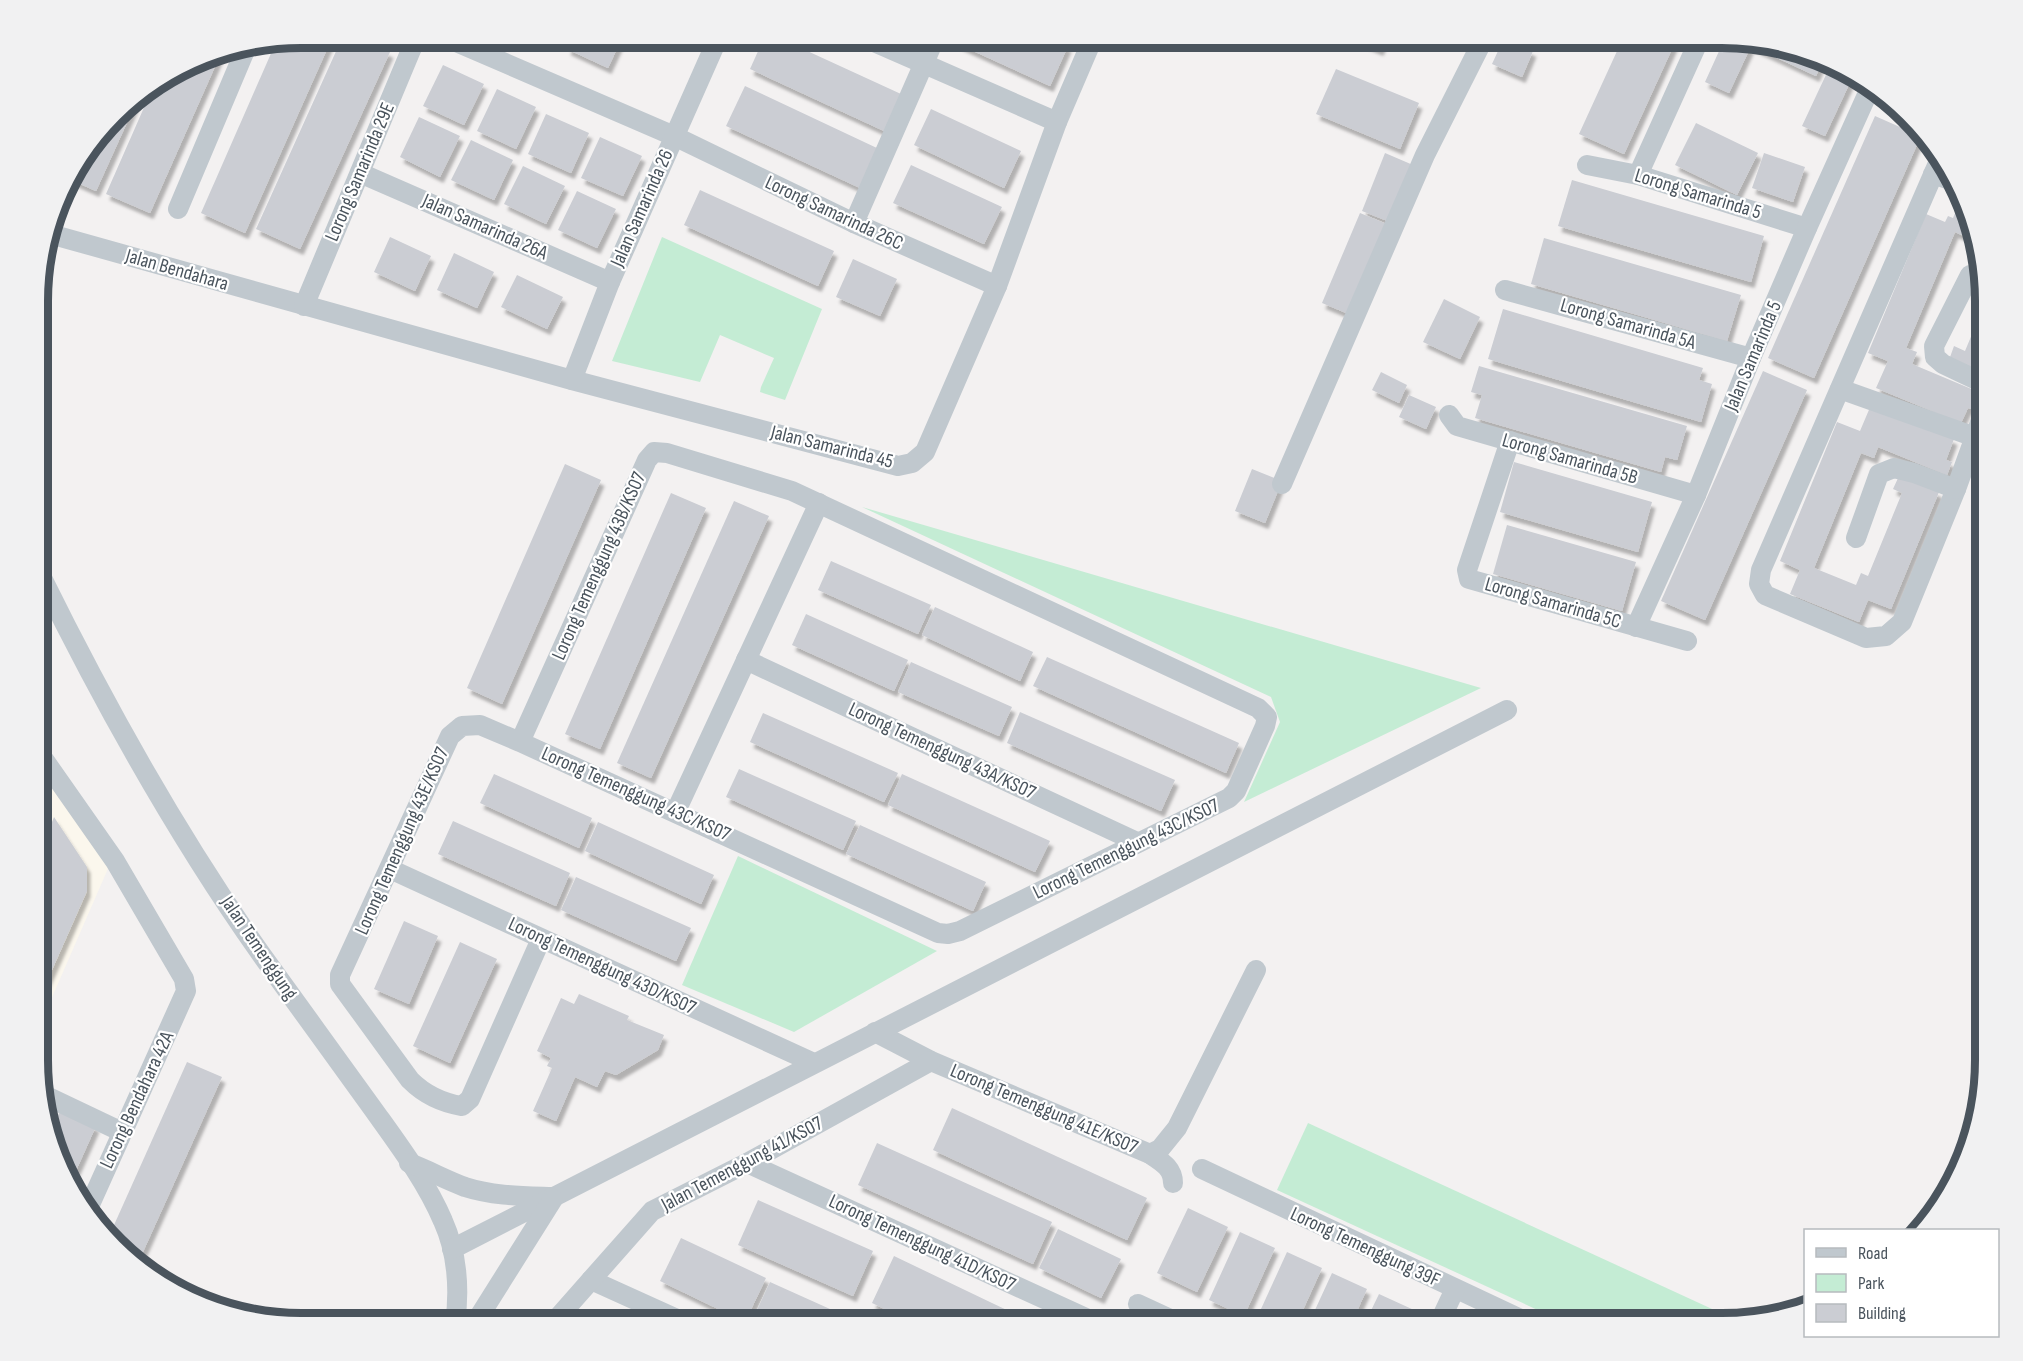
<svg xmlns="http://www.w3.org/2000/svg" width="2023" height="1361" font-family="'Sofia Sans Condensed',sans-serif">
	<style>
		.commercial { fill: #fbf7ed }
		.green { fill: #c4ecd4 }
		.building { fill: #cbcdd3; filter: url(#shadow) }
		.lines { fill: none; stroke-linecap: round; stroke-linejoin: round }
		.minor { stroke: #c0c8ce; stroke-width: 20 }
		.labels { text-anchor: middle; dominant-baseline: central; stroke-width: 4.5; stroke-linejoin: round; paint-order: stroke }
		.street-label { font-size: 20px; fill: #4a545d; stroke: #fff }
		.rim { fill: none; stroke: #4a545d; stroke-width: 8 }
	</style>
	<defs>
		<filter id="shadow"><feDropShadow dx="3.5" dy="6" stdDeviation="1.5" flood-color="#0004"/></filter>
	</defs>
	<rect width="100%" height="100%" fill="#f3f1f1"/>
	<path class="commercial" d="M40 766 110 864 40 1025Z"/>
	<g class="green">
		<path d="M662 237 822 309 785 400 760 392 761 387 774 358 720 335 700 382 612 361Z"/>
		<path d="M862 507 1481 688 1244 802 1280 722 1271 697Z"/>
		<path d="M738 856 937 951 794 1032 682 985Z"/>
		<path d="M1308 1123 1736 1320 1722 1323H1566L1277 1190Z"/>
	</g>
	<g class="building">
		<path d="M301 38H332L245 233 201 213 276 42Z"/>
		<path d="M342 38H357L390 52 300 249 256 229Z"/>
		<path d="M541 38H556L553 43Z"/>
		<path d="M572 38H622L608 68 567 49Z"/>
		<path d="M677 38H691L688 43Z"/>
		<path d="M764 38H779L901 94 884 131 750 69Z"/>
		<path d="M961 38H1049L1068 46 1050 86 958 44Z"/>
		<path d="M1363 38H1385L1380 50 1361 42Z"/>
		<path d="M1504 38 1533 51 1522 77 1492 64Z"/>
		<path d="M1623 38H1677L1624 154 1579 134Z"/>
		<path d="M1725 38H1739L1807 52 1823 60 1816 76 1751 46 1729 93 1705 82Z"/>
		<path d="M221 53 150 213 106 194 153 87 200 57Z"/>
		<path d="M1831 64 1853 76 1825 136 1802 126Z"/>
		<path d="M443 65 484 84 464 125 423 106Z"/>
		<path d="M1336 69 1419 103 1400 149 1316 114Z"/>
		<path d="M745 86 879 149 860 188 726 126Z"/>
		<path d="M497 89 536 107 516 149 477 131Z"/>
		<path d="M1883 93 1898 111 1879 102Z"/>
		<path d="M139 96 96 191 69 179 127 103Z"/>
		<path d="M931 109 1021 151 1004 188 914 145Z"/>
		<path d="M546 114 589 133 571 173 528 154Z"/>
		<path d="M1875 116 1918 135 1920 138 1814 378 1768 358Z"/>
		<path d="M419 117 460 136 440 177 400 157Z"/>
		<path d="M1696 123 1758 153 1737 195 1675 165Z"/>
		<path d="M600 137 642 156 623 196 581 178Z"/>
		<path d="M471 140 513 160 494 200 451 180Z"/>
		<path d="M1385 153 1413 165 1390 222 1362 211Z"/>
		<path d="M1764 153 1805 167 1793 202 1752 188Z"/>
		<path d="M911 165 1002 207 984 244 893 203Z"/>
		<path d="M523 166 565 186 546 224 504 204Z"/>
		<path d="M1572 180 1764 236 1751 282 1558 226Z"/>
		<path d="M700 190 834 251 818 286 684 225Z"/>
		<path d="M577 191 616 209 597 248 558 230Z"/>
		<path d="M1962 197 1973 240 1955 232 1906 348 1917 352 1912 364 1981 393 1974 410 1968 408 1961 423 1876 388 1888 361 1868 353 1926 214 1945 222 1948 216 1953 218Z"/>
		<path d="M1360 213 1389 225 1351 315 1322 303Z"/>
		<path d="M390 237 431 256 415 291 374 272Z"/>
		<path d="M1544 238 1741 295 1727 341 1531 284Z"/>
		<path d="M454 253 494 272 477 308 437 290Z"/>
		<path d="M853 259 897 279 880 316 836 297Z"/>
		<path d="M517 275 563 297 547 329 501 307Z"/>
		<path d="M1444 299 1480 317 1460 359 1423 342Z"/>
		<path d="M1985 303V375L1949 360 1954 346 1965 351Z"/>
		<path d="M1503 309 1703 368 1699 380 1712 384 1701 422 1488 359Z"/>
		<path d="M1479 366 1687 426 1677 460 1665 457 1661 472 1475 418 1482 395 1471 392Z"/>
		<path d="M1763 371 1807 390 1705 620 1661 601Z"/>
		<path d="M1381 372 1407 385 1399 403 1372 390Z"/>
		<path d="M1409 395 1436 407 1426 429 1399 417Z"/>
		<path d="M1871 405 1954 439 1946 460 1952 462 1947 475 1878 447 1874 458 1861 453 1814 568 1856 585 1861 573 1868 576 1902 493 1893 489 1899 476 1939 492 1891 609 1868 600 1859 622 1790 594 1800 570 1780 561 1837 422 1860 431Z"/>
		<path d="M1514 462 1652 502 1638 552 1500 512Z"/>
		<path d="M565 464 601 480 502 704 467 688Z"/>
		<path d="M1252 469 1282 481 1265 523 1235 511Z"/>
		<path d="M671 493 706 508 600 749 565 734Z"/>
		<path d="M734 501 769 516 651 778 617 763Z"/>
		<path d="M1507 525 1636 562 1622 611 1493 574Z"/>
		<path d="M831 561 931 605 918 634 818 590Z"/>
		<path d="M935 607 1033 652 1020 681 922 635Z"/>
		<path d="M806 614 908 660 894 691 792 645Z"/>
		<path d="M1047 657 1239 743 1226 773 1033 686Z"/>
		<path d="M911 662 1012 707 999 736 898 692Z"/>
		<path d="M1020 712 1175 780 1161 811 1007 743Z"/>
		<path d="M763 713 898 773 884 802 750 742Z"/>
		<path d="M739 769 856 821 843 850 726 797Z"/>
		<path d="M494 774 592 818 579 848 480 803Z"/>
		<path d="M902 774 1050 841 1035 872 888 805Z"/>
		<path d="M40 794 46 804 40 817Z"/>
		<path d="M54 817 87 867V891L40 997V852Z"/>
		<path d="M453 821 570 873 556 906 438 854Z"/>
		<path d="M598 822 714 875 701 904 585 851Z"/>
		<path d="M860 825 986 882 973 911 846 854Z"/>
		<path d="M576 877 691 928 676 961 561 910Z"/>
		<path d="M404 921 438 936 409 1004 374 989Z"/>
		<path d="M460 942 497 959 450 1063 413 1046Z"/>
		<path d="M579 994 629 1016 627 1020 664 1035 658 1050 616 1075 605 1071 597 1087 575 1077 556 1121 533 1111 552 1068 547 1066 551 1058 537 1051 561 998 574 1004Z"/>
		<path d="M187 1062 222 1077 137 1265 110 1234Z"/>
		<path d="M43 1103 53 1107 48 1118 47 1117Z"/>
		<path d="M952 1108 1147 1198 1127 1240 933 1150Z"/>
		<path d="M60 1111 96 1126 70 1184 52 1130Z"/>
		<path d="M877 1143 1052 1222 1033 1264 858 1185Z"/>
		<path d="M758 1200 873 1251 853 1296 738 1245Z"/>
		<path d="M1188 1208 1228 1227 1197 1292 1157 1273Z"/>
		<path d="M1058 1229 1121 1259 1101 1298 1039 1268Z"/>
		<path d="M1240 1232 1275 1248 1244 1316 1209 1300Z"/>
		<path d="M681 1238 766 1278 745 1322 660 1281Z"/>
		<path d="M1287 1252 1322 1268 1297 1323H1262L1256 1320Z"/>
		<path d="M894 1256 992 1303 1034 1323H914L872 1303Z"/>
		<path d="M1332 1273 1367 1289 1352 1322 1309 1323Z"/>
		<path d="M770 1282 850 1318 848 1323H751Z"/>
		<path d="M1379 1294 1414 1310 1408 1323H1365Z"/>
	</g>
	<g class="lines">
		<g class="minor">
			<path d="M447 38 674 136 854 223 997 286"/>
			<path d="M865 38 1057 122"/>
			<path d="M1939 161 1761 570 1759 584 1765 595 1866 638 1886 636 1902 622 1956 489 1985 409"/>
			<path d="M1587 165 1638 175 1807 228"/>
			<path d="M360 173 610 282"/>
			<path d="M1933 174 1956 182"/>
			<path d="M1638 175 1700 38"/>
			<path d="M178 209 246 48"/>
			<path d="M854 223 935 38"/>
			<path d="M50 234 572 380 898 466 912 463 925 452 997 286 1057 122 1093 38"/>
			<path d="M1970 275 1934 346 1935 357 1943 364 1985 384"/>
			<path d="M1505 290 1751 358"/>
			<path d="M304 306 416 38"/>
			<path d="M572 380 610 282 718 38"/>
			<path d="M1840 389 1975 437"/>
			<path d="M1449 415 1457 426 1696 495"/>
			<path d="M1510 441 1467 570 1469 579 1687 641"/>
			<path d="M1282 484 1425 155 1484 38"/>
			<path d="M1856 538 1879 474 1894 468 1914 473 1956 489"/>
			<path d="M40 574C105 706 176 834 261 954 298 1006 336 1057 373 1109 398 1144 426 1181 443 1221 457 1252 460 1289 455 1323"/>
			<path d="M1636 627 1696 495 1751 358 1807 228 1871 86"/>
			<path d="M746 660 1137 842"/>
			<path d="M520 742 647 460 654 452 667 453 792 491 1258 708 1267 717 1265 726 1236 791 1229 798 960 931 948 934 938 933 520 742 480 725 462 726 450 736 340 975V984L410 1080C424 1094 443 1103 462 1106L470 1099 541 939"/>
			<path d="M40 754 115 861 184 979 186 991 88 1209"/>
			<path d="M676 811 819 503"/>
			<path d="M390 869 814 1063"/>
			<path d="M875 1032 931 1061 1150 1154 1160 1149 1177 1128 1256 970"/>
			<path d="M40 1093 122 1132"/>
			<path d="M1150 1154C1162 1162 1173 1168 1173 1183"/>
			<path d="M409 1163C428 1170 446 1180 465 1187 493 1196 523 1196 552 1197"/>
			<path d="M747 1163 1097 1323"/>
			<path d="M1202 1169 1529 1323"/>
			<path d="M452 1249 1507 710"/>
			<path d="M591 1280 686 1323"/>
			<path d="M1138 1304 1179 1323"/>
			<path d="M475 1323 553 1199"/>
			<path d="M553 1323 652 1211 747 1163 931 1061"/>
			<path d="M1439 1323 1455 1289"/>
		</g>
	</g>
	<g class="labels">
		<g class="street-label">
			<text transform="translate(360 172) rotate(-67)">Lorong Samarinda 29E</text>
			<text transform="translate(1698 194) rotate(17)">Lorong Samarinda 5</text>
			<text transform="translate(642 208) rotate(-66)">Jalan Samarinda 26</text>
			<text transform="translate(834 213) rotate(25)">Lorong Samarinda 26C</text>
			<text transform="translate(485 227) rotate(24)">Jalan Samarinda 26A</text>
			<text transform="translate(177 270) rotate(16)">Jalan Bendahara</text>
			<text transform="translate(1628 324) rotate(16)">Lorong Samarinda 5A</text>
			<text transform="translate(1753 356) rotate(-67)">Jalan Samarinda 5</text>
			<text transform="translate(832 447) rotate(14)">Jalan Samarinda 45</text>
			<text transform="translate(1570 459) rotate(16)">Lorong Samarinda 5B</text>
			<text transform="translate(599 566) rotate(-66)">Lorong Temenggung 43B/KS07</text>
			<text transform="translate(1553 603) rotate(16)">Lorong Samarinda 5C</text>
			<text transform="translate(942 751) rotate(25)">Lorong Temenggung 43A/KS07</text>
			<text transform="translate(636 794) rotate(24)">Lorong Temenggung 43C/KS07</text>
			<text transform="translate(402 841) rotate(-66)">Lorong Temenggung 43E/KS07</text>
			<text transform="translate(1126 849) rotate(-26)">Lorong Temenggung 43C/KS07</text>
			<text transform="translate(259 948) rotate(56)">Jalan Temenggung</text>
			<text transform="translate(602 966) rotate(25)">Lorong Temenggung 43D/KS07</text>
			<text transform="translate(137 1100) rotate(-65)">Lorong Bendahara 42A</text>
			<text transform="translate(1044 1109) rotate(23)">Lorong Temenggung 41E/KS07</text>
			<text transform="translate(742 1164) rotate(-28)">Jalan Temenggung 41/KS07</text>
			<text transform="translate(922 1243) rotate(25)">Lorong Temenggung 41D/KS07</text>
			<text transform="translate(1365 1247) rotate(25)">Lorong Temenggung 39F</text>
		</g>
	</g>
	<path d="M0 0H2023V1361H0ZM301 48H1722A253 253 0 0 1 1975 301V1060A253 253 0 0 1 1722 1313H301A253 253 0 0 1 48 1060V301A253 253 0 0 1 301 48Z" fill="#f1f1f2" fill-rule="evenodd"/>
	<path class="rim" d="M301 48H1722A253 253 0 0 1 1975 301V1060A253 253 0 0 1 1722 1313H301A253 253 0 0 1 48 1060V301A253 253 0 0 1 301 48Z"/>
	<rect x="1804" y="1229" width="195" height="108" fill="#ffffff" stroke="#b7bbbe" stroke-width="1.5"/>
	<rect x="1816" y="1248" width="30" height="9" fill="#c0c8ce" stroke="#b7bbbe" stroke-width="1.5"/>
	<text x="1858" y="1259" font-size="18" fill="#4a545d">Road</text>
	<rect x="1816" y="1274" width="30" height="18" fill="#c4ecd4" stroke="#b7bbbe" stroke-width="1.5"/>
	<text x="1858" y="1289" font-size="18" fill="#4a545d">Park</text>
	<rect x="1816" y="1304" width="30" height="18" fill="#cbcdd3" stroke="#b7bbbe" stroke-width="1.5"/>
	<text x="1858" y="1319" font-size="18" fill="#4a545d">Building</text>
</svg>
